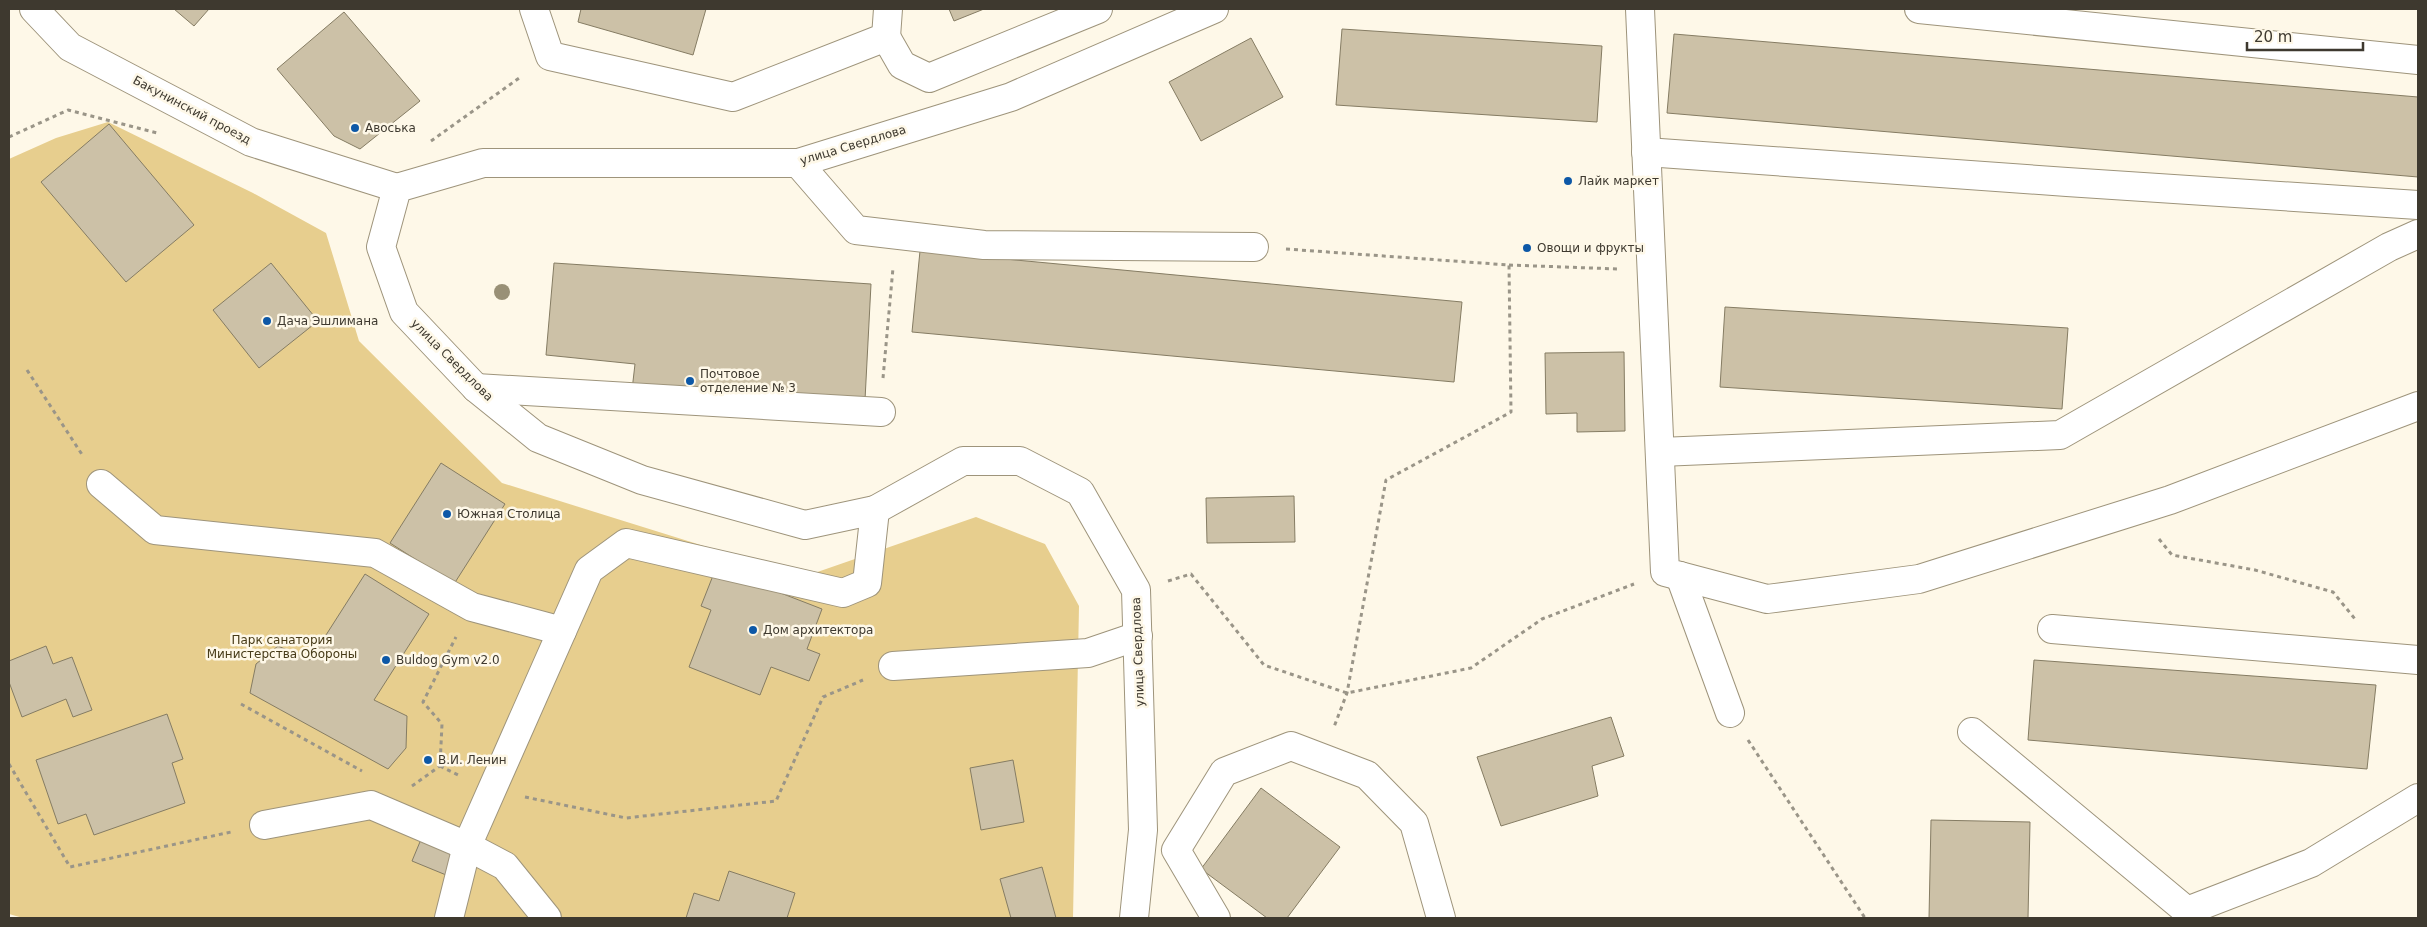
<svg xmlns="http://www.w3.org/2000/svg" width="2427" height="927" font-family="'DejaVu Sans',sans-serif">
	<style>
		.green { fill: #e7ce8e }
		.building { fill: #ccc1a7; stroke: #857c63 }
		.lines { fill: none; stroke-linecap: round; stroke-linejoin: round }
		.minor-casing { stroke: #9e947b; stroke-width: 30 }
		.major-casing { stroke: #9e947b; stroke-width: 30 }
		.path { stroke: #9a9588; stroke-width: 3; stroke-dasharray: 4 4; stroke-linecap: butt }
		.minor { stroke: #fff; stroke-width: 28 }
		.major { stroke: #fff; stroke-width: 28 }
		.tree { fill: #999076 }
		.poi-dot { fill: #0d58a7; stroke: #fef8e8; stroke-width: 2 }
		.labels { text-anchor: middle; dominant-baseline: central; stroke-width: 5; stroke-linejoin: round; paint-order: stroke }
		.street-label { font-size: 12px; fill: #3e392f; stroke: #fef8e8 }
		.poi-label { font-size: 12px; fill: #3e392f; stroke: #fef8e8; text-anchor: start }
		.park-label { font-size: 12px; fill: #473b18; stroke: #fef8e8 }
	</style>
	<rect width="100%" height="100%" fill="#fef8e8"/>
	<path class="green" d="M108 122 253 193 326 233 359 341 502 483 803 577 976 517 1045 544 1079 606 1073 918H23L9 914V159L56 138Z"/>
	<g class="building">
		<path d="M174 9H209L194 26Z"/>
		<path d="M581 9H706L693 55 578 22Z"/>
		<path d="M949 9H984L954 21Z"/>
		<path d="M344 12 420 101 360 149 334 136 277 69Z"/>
		<path d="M1342 29 1602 46 1597 122 1336 105Z"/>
		<path d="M1674 34 2418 97V177L1667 113Z"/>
		<path d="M1251 38 1283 97 1201 141 1169 82Z"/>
		<path d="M109 124 194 225 126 282 41 182Z"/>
		<path d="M920 251 1462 302 1454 382 912 332Z"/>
		<path d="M271 263 318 321 259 368 213 310Z"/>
		<path d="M554 263 871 284 865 400 632 390 635 364 546 355Z"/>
		<path d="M1725 307 2068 328 2062 409 1720 387Z"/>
		<path d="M1624 352 1625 431 1577 432V413L1546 414 1545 353Z"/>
		<path d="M441 463 505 504 454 584 390 543Z"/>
		<path d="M1294 496 1295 542 1207 543 1206 498Z"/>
		<path d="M716 568 822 609 807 649 820 654 809 681 771 667 760 695 689 667 711 610 701 606Z"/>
		<path d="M365 574 429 614 374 700 407 716 406 748 388 769 250 693 256 664 278 646 310 660Z"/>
		<path d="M46 646 53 664 72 657 92 710 73 717 66 699 22 717 9 682V661Z"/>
		<path d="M2034 660 2376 685 2367 769 2028 740Z"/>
		<path d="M167 714 183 759 172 763 185 803 94 835 86 814 58 824 36 760Z"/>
		<path d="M1611 717 1624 756 1592 766 1598 796 1501 826 1477 757Z"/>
		<path d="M1013 760 1024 822 981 830 970 768Z"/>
		<path d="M1261 788 1340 847 1287 918H1267L1201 869Z"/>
		<path d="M1931 820 2030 822 2028 918H1929Z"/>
		<path d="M422 837 461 853 451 877 412 861Z"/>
		<path d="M1042 867 1056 918H1011L1000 879Z"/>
		<path d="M729 871 795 893 787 918H686L694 893 719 901Z"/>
	</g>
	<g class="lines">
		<defs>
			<g id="minor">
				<path d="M34 9 70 47 251 142 397 188"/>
				<path d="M534 9 550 56 733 97 886 37 888 9"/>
				<path d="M1640 9 1665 572 1767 599 1919 579 2170 500 2418 406"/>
				<path d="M1919 9 2418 60"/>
				<path d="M886 37 902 65 929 78 1098 9"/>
				<path d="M1646 152 2067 182 2418 205"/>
				<path d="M798 163 856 230 984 245 1254 247"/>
				<path d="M476 388 881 412"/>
				<path d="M1660 452 2060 435 2389 247 2418 234"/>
				<path d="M101 484 155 530 375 553 472 607 562 631"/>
				<path d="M1680 576 1730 713"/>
				<path d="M2052 629 2418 660"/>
				<path d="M893 666 1088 653 1138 636"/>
				<path d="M1972 732 2187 911 2186 918"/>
				<path d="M264 825 371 805 467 846 505 866 547 918"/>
				<path d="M2187 911 2311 863 2418 798"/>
				<path d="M449 918 467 846 589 570 626 543 843 593 867 583 875 510"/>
				<path d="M1216 918 1176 850 1224 772 1291 746 1367 775 1414 823 1441 918"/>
			</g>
			<path id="major" d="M1134 918 1143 830 1136 590 1080 492 1020 461H963L875 510 805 525 642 480 538 438 476 388 404 312 381 247 397 188 483 163H798L1011 97 1214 9"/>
		</defs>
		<use href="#minor" class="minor-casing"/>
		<use href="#major" class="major-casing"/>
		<g class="path">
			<path d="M9 137 68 110 157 133"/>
			<path d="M431 141 522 76"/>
			<path d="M1286 249 1509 265 1511 412 1386 480 1347 693 1334 727"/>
			<path d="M1509 265 1618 269"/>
			<path d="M27 370 83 456"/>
			<path d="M883 378 893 268"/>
			<path d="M2159 539 2172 555 2255 570 2333 592 2355 619"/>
			<path d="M1168 581 1191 574 1264 665 1347 693 1471 668 1542 619 1634 584"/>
			<path d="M241 704 362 771"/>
			<path d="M1748 740 1865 918"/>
			<path d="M9 764 70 867 231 832"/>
			<path d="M440 766 460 776"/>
			<path d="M412 786 440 766 442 724 423 702 456 637"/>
			<path d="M525 797 626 818 776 801 823 697 863 680"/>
		</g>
		<use href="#minor" class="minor"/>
		<use href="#major" class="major"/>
	</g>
	<circle class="tree" cx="502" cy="292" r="8"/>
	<g class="poi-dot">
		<circle cx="355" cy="128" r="5"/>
		<circle cx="1568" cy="181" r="5"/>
		<circle cx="1527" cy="248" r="5"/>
		<circle cx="267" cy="321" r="5"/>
		<circle cx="690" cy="381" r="5"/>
		<circle cx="447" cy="514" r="5"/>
		<circle cx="753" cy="630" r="5"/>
		<circle cx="386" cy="660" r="5"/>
		<circle cx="428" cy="760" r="5"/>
	</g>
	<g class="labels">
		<g class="street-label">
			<text transform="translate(192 110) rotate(28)">Бакунинский проезд</text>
			<text transform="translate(853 145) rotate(-17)">улица Свердлова</text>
			<text transform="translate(452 360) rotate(45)">улица Свердлова</text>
			<text transform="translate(1138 652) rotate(-92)">улица Свердлова</text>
		</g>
		<g class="poi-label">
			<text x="365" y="128">Авоська</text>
			<text x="1578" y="181">Лайк маркет</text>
			<text x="1537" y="248">Овощи и фрукты</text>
			<text x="277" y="321">Дача Эшлимана</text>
			<text x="700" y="374">Почтовое<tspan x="700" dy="14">отделение № 3</tspan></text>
			<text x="457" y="514">Южная Столица</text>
			<text x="763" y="630">Дом архитектора</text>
			<text x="396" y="660">Buldog Gym v2.0</text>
			<text x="438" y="760">В.И. Ленин</text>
		</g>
		<g class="park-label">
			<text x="282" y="640">Парк санатория<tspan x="282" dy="14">Министерства Обороны</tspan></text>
		</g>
	</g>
	<rect width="2427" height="927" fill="none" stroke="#3e392f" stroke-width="20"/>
	<path d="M2247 42v8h116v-8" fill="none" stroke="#3e392f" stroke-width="2.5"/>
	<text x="2254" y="42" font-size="15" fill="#3e392f" stroke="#fef8e8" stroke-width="4" paint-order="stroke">20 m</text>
</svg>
